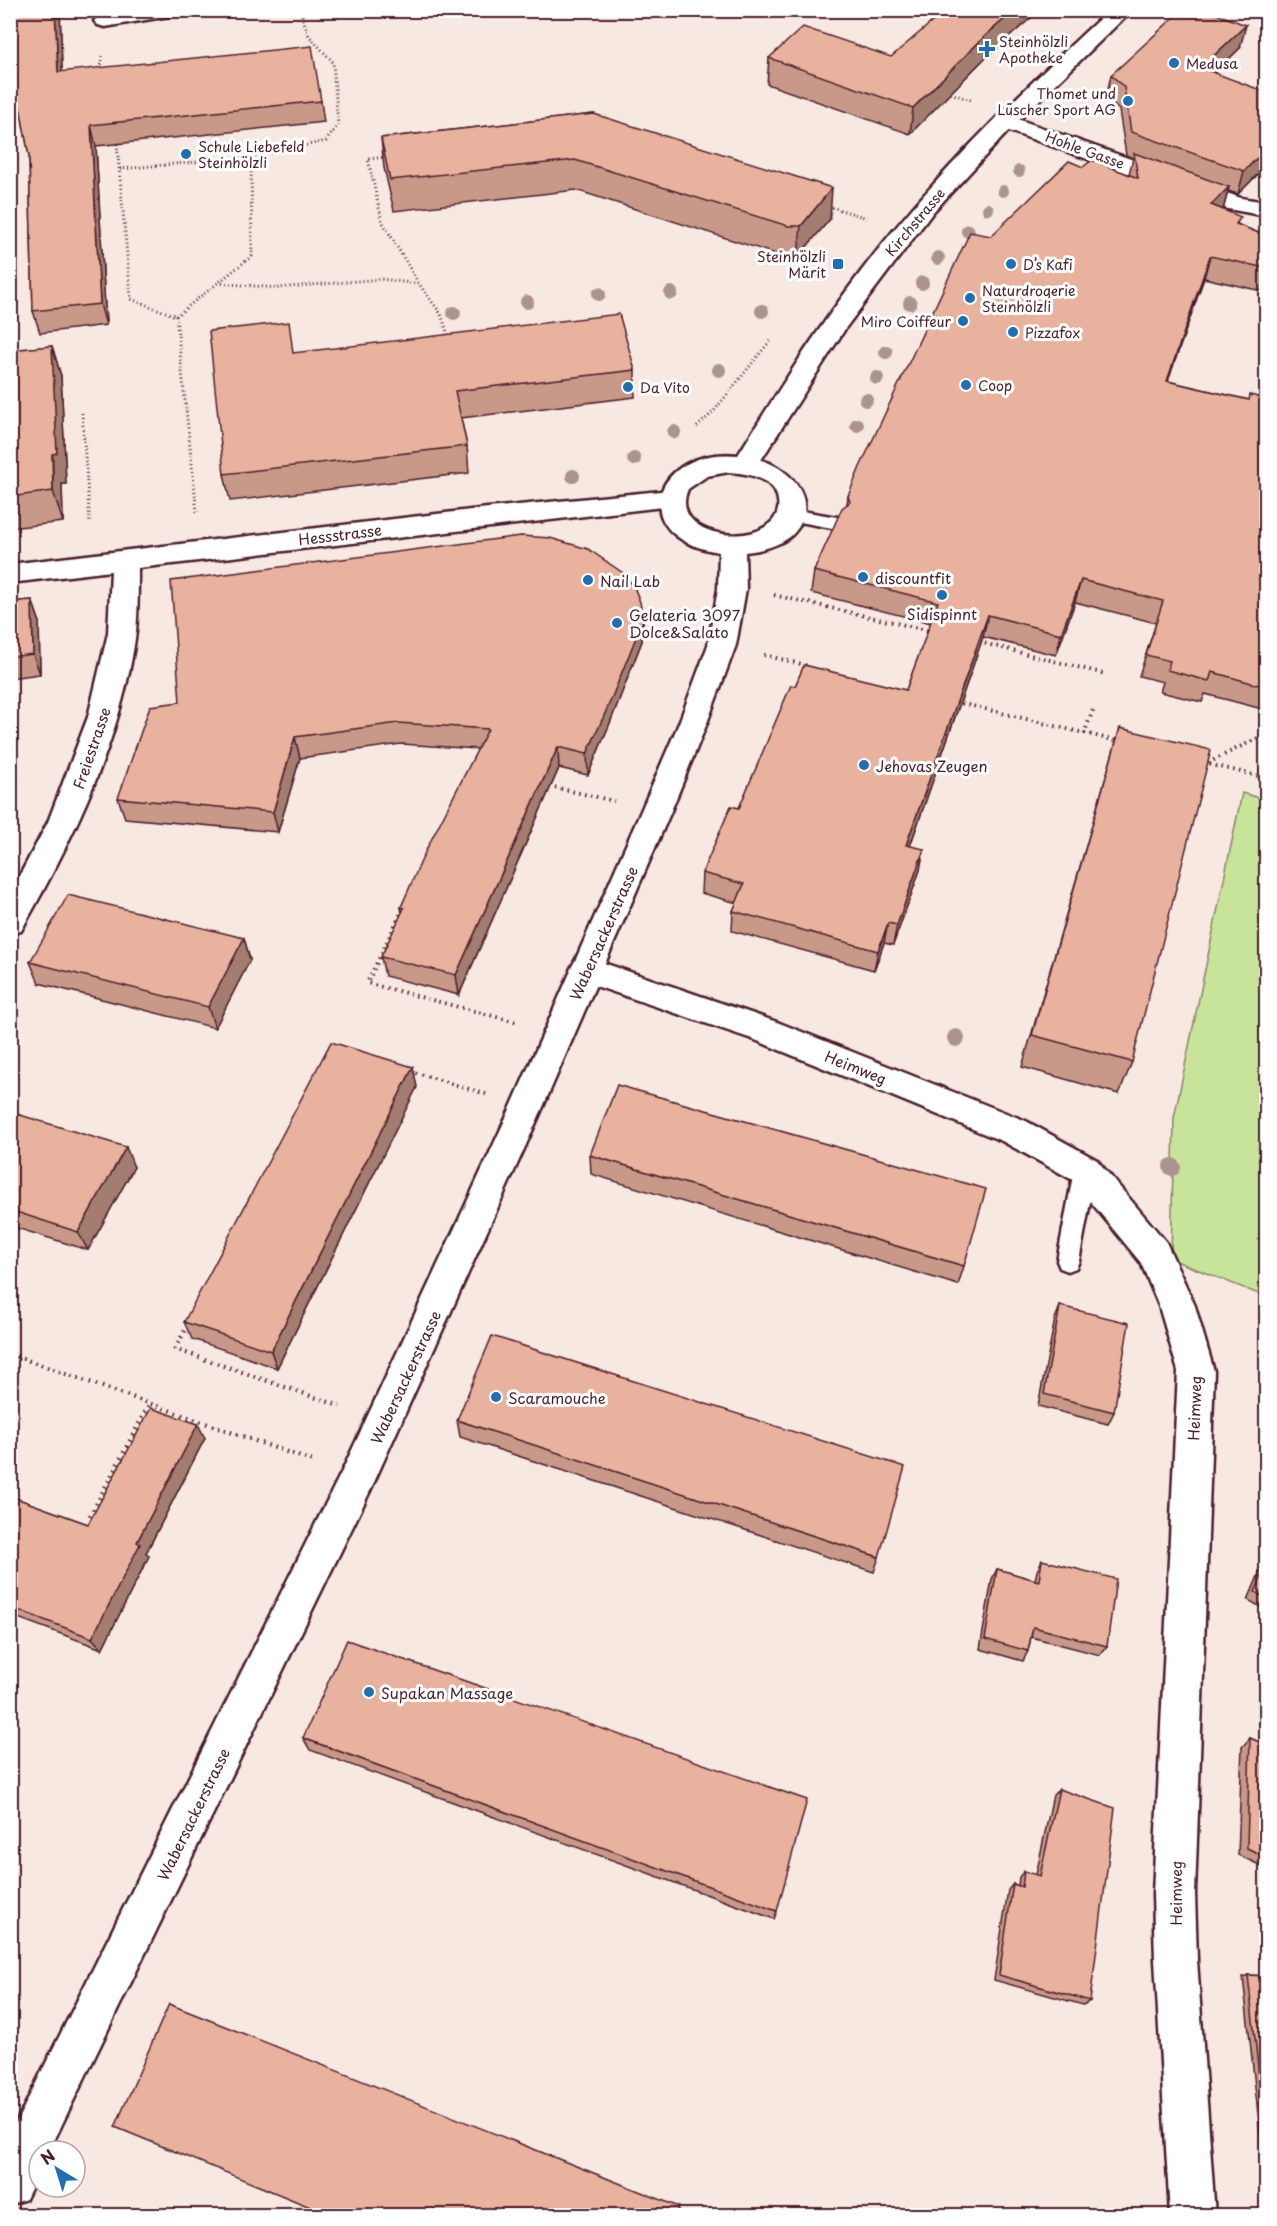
<svg xmlns="http://www.w3.org/2000/svg" width="1277" height="2226" font-family="'Playpen Sans',sans-serif">
	<style>
		.green { fill: #c8e49b; stroke: #898263; stroke-width: 1.5 }
		.lines { fill: none; stroke-linecap: round; stroke-linejoin: round }
		.service-casing { stroke: #4a1f2b; stroke-width: 5 }
		.minor-casing { stroke: #4a1f2b; stroke-width: 5 }
		.tertiary-casing { stroke: #4a1f2b; stroke-width: 5 }
		.path-far2 { stroke: #4a1f2b; stroke-width: 3; stroke-dasharray: 1 3; stroke-linecap: butt }
		.path-far1 { stroke: #4a1f2b; stroke-width: 4; stroke-dasharray: 1.5 4.5; stroke-linecap: butt }
		.path { stroke: #4a1f2b; stroke-width: 4.5; stroke-dasharray: 1.5 5; stroke-linecap: butt }
		.service { fill: #fff; fill-rule: evenodd }
		.minor { fill: #fff; fill-rule: evenodd }
		.tertiary { fill: #fff; fill-rule: evenodd }
		.tree { fill: #aa948d }
		.wall { fill: #c89988; stroke: #4a1f2b; stroke-width: 1.5 }
		.shaded-wall { fill: #a37d6f; stroke: #4a1f2b; stroke-width: 1.5 }
		.building { fill: #e9b29e; stroke: #4a1f2b; stroke-width: 1.5 }
		.poi-dot { fill: #1f6fb2; stroke: #fff; stroke-width: 2 }
		.labels { text-anchor: middle; dominant-baseline: central; stroke-width: 6; stroke-linejoin: round; paint-order: stroke }
		.far-poi-label { font-size: 14px; fill: #4a1f2b; stroke: #fff; text-anchor: start }
		.far-street-label { font-size: 14px; fill: #4a1f2b; stroke: #fff }
		.street-label { font-size: 15px; fill: #4a1f2b; stroke: #fff }
		.poi-label { font-size: 15px; fill: #4a1f2b; stroke: #fff; text-anchor: start }
	</style>
	<rect width="100%" height="100%" fill="#f8e8e2"/>
	<filter id="ink" filterUnits="userSpaceOnUse"><feTurbulence type="fractalNoise" baseFrequency=".0167" numOctaves="2"/><feDisplacementMap in="SourceGraphic" scale="12" xChannelSelector="R" yChannelSelector="G"/><feConvolveMatrix kernelMatrix="1 2 1 2 8 2 1 2 1" color-interpolation-filters="sRGB"/></filter>
	<g filter="url(#ink)">
		<path class="green" d="M1242 793 1266 800V1297L1171 1259 1174 1118Z"/>
		<g class="lines">
			<defs>
				<g id="service">
					<path d="M790 509 837 517 843 519 845 523 843 527 837 529 784 519 782 515 784 511Z"/>
					<path d="M1085 1161 1093 1163 1096 1170 1079 1261 1076 1268 1068 1271 1060 1268 1057 1261 1074 1170 1077 1163Z"/>
				</g>
				<g id="minor">
					<path d="M129 10H179L176 14 169 16 105 27 98 25 94 21 98 17Z"/>
					<path d="M1006 115 1241 198 1266 202V216L1228 209 998 127 995 122 998 117Z"/>
					<path d="M671 490 680 493 684 499 680 505 138 568C138 589 138 611 136 632 122 739 73 839 21 931L10 934V894L48 822 88 717 108 633 111 571 10 583V564L488 508Z"/>
					<path d="M586 957 777 1022 1026 1121 1097 1160 1166 1242 1195 1306 1214 1371 1195 1894 1197 1960 1215 2216H1170L1155 1960 1153 1894 1178 1371 1159 1306 1141 1263 1073 1180 1002 1141 755 1040 575 979 570 970 575 961Z"/>
				</g>
				<path id="tertiary" d="M1109 10H1132L1014 125 933 212 847 326 761 460C793 469 821 504 793 534 782 545 760 551 745 552L746 589 736 645 707 723 671 811 543 1107 371 1489 49 2151H39V2172L26 2199 10 2205V2135L345 1465 511 1107 641 811 679 723 708 645 718 589 719 552C622 537 654 446 738 455 786 378 835 301 893 231 959 152 1033 80 1109 10ZM729 472C745 473 771 477 777 496 793 551 664 546 688 489L707 476Z"/>
			</defs>
			<use href="#service" class="service-casing"/>
			<use href="#minor" class="minor-casing"/>
			<use href="#tertiary" class="tertiary-casing"/>
			<g class="path-far2">
				<path d="M101 73 102 56"/>
				<path d="M947 92 971 100"/>
				<path d="M117 144 131 299 176 316"/>
				<path d="M386 157 368 159 382 221 419 284"/>
				<path d="M120 169 251 157"/>
				<path d="M828 206 867 218"/>
				<path d="M218 283 278 288 381 279 419 284 441 314 449 338"/>
				<path d="M176 316 252 256 251 157 326 141 338 125 333 62 309 36 300 10"/>
				<path d="M176 316 197 512"/>
				<path d="M82 413 90 524"/>
				<path d="M697 427 714 411 770 341"/>
			</g>
			<g class="path-far1">
				<path d="M774 595 931 631"/>
				<path d="M979 642 1105 674"/>
				<path d="M764 655 809 666"/>
				<path d="M956 702 1121 742"/>
				<path d="M1084 734 1094 707"/>
				<path d="M1204 763 1266 778"/>
				<path d="M1208 763 1266 734"/>
				<path d="M549 786 614 801"/>
				<path d="M403 909 367 983 516 1022"/>
				<path d="M410 1071 486 1094"/>
			</g>
			<g class="path">
				<path d="M188 1325 175 1349 340 1406"/>
				<path d="M10 1354 315 1462"/>
				<path d="M10 1370 18 1357"/>
				<path d="M90 1516 150 1403"/>
			</g>
			<use href="#service" class="service"/>
			<use href="#minor" class="minor"/>
			<use href="#tertiary" class="tertiary"/>
		</g>
		<g class="tree">
			<circle cx="1019" cy="171" r="6"/>
			<circle cx="1003" cy="191" r="6"/>
			<circle cx="988" cy="209" r="6"/>
			<circle cx="968" cy="231" r="7"/>
			<circle cx="938" cy="258" r="7"/>
			<circle cx="922" cy="283" r="7"/>
			<circle cx="671" cy="293" r="7"/>
			<circle cx="599" cy="294" r="7"/>
			<circle cx="527" cy="302" r="7"/>
			<circle cx="910" cy="303" r="7"/>
			<circle cx="762" cy="311" r="7"/>
			<circle cx="454" cy="313" r="7"/>
			<circle cx="886" cy="352" r="7"/>
			<circle cx="719" cy="370" r="7"/>
			<circle cx="877" cy="378" r="7"/>
			<circle cx="866" cy="400" r="7"/>
			<circle cx="857" cy="425" r="7"/>
			<circle cx="674" cy="432" r="7"/>
			<circle cx="634" cy="459" r="7"/>
			<circle cx="573" cy="476" r="7"/>
			<circle cx="956" cy="1038" r="9"/>
			<circle cx="1172" cy="1167" r="9"/>
		</g>
		<g class="wall">
			<path d="M10 10H60L62 72 321 101 324 122 96 146 106 325 40 333 33 311 29 156 19 102 10 103Z"/>
			<path d="M1240 48 1214 73 1266 166 1238 194 1228 191 1223 210 1239 225 1266 236V292L1204 278 1168 381 1249 400 1266 399V710L1205 694 1202 702 1160 692 1163 682 1139 676 1156 623 1075 602 1056 655 983 637 910 846 920 870 893 945 884 943 874 970 732 931 733 911 737 903 701 893 702 873 739 808 795 686 906 690 931 623 811 593 814 571 847 504 848 496 991 236 1083 167 1129 174 1133 158 1126 155 1119 110 1106 98 1111 75Z"/>
			<path d="M769 58 982 61 910 134 767 84Z"/>
			<path d="M594 114 830 219 798 257H785L576 190 394 211 384 168 381 138Z"/>
			<path d="M52 346 61 376 66 484H62L63 522 10 528V350Z"/>
			<path d="M294 353 635 370V397L461 418 467 446 469 473 230 501 224 474Z"/>
			<path d="M32 600 39 620 40 674 10 678V602Z"/>
			<path d="M643 620 642 641 610 723 588 775 559 768 459 995 385 976 381 957 402 913 401 907 478 749 401 744 300 758 278 832 125 818 118 798 180 702Z"/>
			<path d="M1120 728 1132 1062 1119 1094 1022 1067Z"/>
			<path d="M244 938 250 960 215 1028 39 983 30 962Z"/>
			<path d="M417 1087 277 1368 192 1339 184 1322Z"/>
			<path d="M10 1112 134 1167 88 1250 10 1226Z"/>
			<path d="M590 1155 964 1266 958 1285 591 1174Z"/>
			<path d="M1060 1306 1114 1412 1108 1424 1038 1406 1055 1319Z"/>
			<path d="M457 1420 879 1557 874 1572 460 1437Z"/>
			<path d="M205 1438 146 1553 149 1556 102 1649 10 1615V1496L88 1524Z"/>
			<path d="M1266 1557V1610L1248 1600Z"/>
			<path d="M1042 1560 1107 1646 1100 1655 1031 1637 1028 1651 1023 1661 980 1649 992 1579 997 1569 1035 1580 1037 1571Z"/>
			<path d="M303 1738 777 1911 774 1919 310 1750Z"/>
			<path d="M1250 1738 1266 1745V1868L1238 1855 1242 1747Z"/>
			<path d="M1059 1789 1090 2001 1083 2005 994 1980 1008 1890 1013 1884 1018 1886 1019 1877 1024 1871 1036 1875 1053 1795Z"/>
			<path d="M1248 1975 1266 1976V2187L1243 1977Z"/>
		</g>
		<g class="shaded-wall">
			<path d="M55 10H60L63 94 58 72Z"/>
			<path d="M1015 10H1040L982 61 910 134 913 108 986 35Z"/>
			<path d="M1246 25 1240 48 1196 91 1201 68Z"/>
			<path d="M91 125 96 146 106 325 100 304Z"/>
			<path d="M1266 149V166L1238 194 1244 171Z"/>
			<path d="M1229 187 1223 210 1211 205Z"/>
			<path d="M832 188 830 219 798 257 801 226Z"/>
			<path d="M1210 256 1204 278 1160 403 1167 381Z"/>
			<path d="M52 346 61 376 66 484H62L63 522 53 491Z"/>
			<path d="M1081 580 1075 602 1056 655 1061 634Z"/>
			<path d="M32 600 39 620 40 674 33 654Z"/>
			<path d="M988 615 983 637 903 866 906 845Z"/>
			<path d="M643 620 642 641 610 723 588 775 587 754Z"/>
			<path d="M295 737 300 758 278 832 273 812Z"/>
			<path d="M558 747 559 768 459 995 456 975Z"/>
			<path d="M13 762 19 778 10 796V766Z"/>
			<path d="M924 849 920 870 893 945 897 925Z"/>
			<path d="M888 923 884 943 874 970 878 951Z"/>
			<path d="M244 938 250 960 215 1028 208 1007Z"/>
			<path d="M413 1067 417 1087 277 1368 271 1351Z"/>
			<path d="M126 1147 134 1167 88 1250 78 1232Z"/>
			<path d="M198 1424 205 1438 146 1553 149 1556 102 1649 92 1638 137 1542Z"/>
		</g>
		<g class="building">
			<path d="M10 10H55L58 72 312 46 321 101 91 125 100 304 33 311 29 156 15 80 10 81Z"/>
			<path d="M946 10H1015L986 35 913 108 769 58 803 27 891 57Z"/>
			<path d="M1182 10H1206L1246 25 1201 68 1266 92V149L1244 171 1131 132 1124 87 1111 75Z"/>
			<path d="M594 114 832 188 801 226H788L575 160 390 180 381 138Z"/>
			<path d="M1134 153 1229 187 1211 205 1241 217 1236 224 1266 236V268L1210 256 1167 381 1249 400 1250 395 1266 399V687L1212 672 1209 681 1167 670 1170 661 1146 655 1163 601 1081 580 1061 634 988 615 906 845 924 849 897 925 888 923 878 951 733 911 744 884 702 873 731 806 739 808 791 685 795 686 804 665 906 690 938 602 814 571 842 508 850 502 848 496 860 467 970 232 991 236 1069 161 1083 167 1092 160 1138 178Z"/>
			<path d="M619 314 635 370 455 391 467 446 224 474 209 331 289 322 293 353Z"/>
			<path d="M52 346 57 453 52 454 53 491 10 497V350Z"/>
			<path d="M521 536 550 538 588 549 623 573 634 587 640 602 643 620 610 702 587 754 558 747 456 975 381 957 404 908 401 907 426 850 488 729 398 723 295 737 273 812 118 798 150 706 180 702 171 581Z"/>
			<path d="M32 600 33 654 10 657V602Z"/>
			<path d="M1120 728 1211 750 1132 1062 1032 1035Z"/>
			<path d="M68 895 244 938 208 1007 30 962Z"/>
			<path d="M331 1042 413 1067 271 1351 184 1322Z"/>
			<path d="M617 1085 986 1189 964 1266 590 1155Z"/>
			<path d="M10 1112 126 1147 78 1232 10 1210Z"/>
			<path d="M1060 1306 1129 1323 1114 1412 1044 1394Z"/>
			<path d="M492 1336 905 1467 879 1557 457 1420Z"/>
			<path d="M151 1408 198 1424 137 1542 140 1544 92 1638 10 1607V1496L88 1524Z"/>
			<path d="M1042 1560 1116 1579 1107 1646 1033 1627 1028 1651 985 1639 997 1569 1039 1581Z"/>
			<path d="M1266 1566V1598L1255 1592Z"/>
			<path d="M347 1640 807 1800 777 1911 303 1738Z"/>
			<path d="M1250 1738 1266 1745V1857L1247 1848Z"/>
			<path d="M1059 1789 1115 1808 1090 2001 999 1975 1013 1884 1022 1887 1024 1871 1040 1876Z"/>
			<path d="M1248 1975 1266 1976V2139Z"/>
			<path d="M169 2004 679 2207 676 2216H332L115 2127Z"/>
		</g>
	</g>
	<g class="poi-dot">
		<path d="M984 40h6v6h6v6h-6v6h-6v-6h-6v-6h6z"/>
		<circle cx="1174" cy="63" r="6"/>
		<circle cx="1128" cy="101" r="6"/>
		<circle cx="186" cy="154" r="6"/>
		<rect x="832" y="258" width="12" height="12" rx="3"/>
		<circle cx="1011" cy="264" r="6"/>
		<circle cx="970" cy="298" r="6"/>
		<circle cx="963" cy="321" r="6"/>
		<circle cx="1013" cy="332" r="6"/>
		<circle cx="966" cy="385" r="6"/>
		<circle cx="628" cy="387" r="6"/>
		<circle cx="863" cy="577" r="6"/>
		<circle cx="588" cy="580" r="6"/>
		<circle cx="942" cy="595" r="6"/>
		<circle cx="617" cy="623" r="6"/>
		<circle cx="864" cy="765" r="6"/>
		<circle cx="496" cy="1397" r="6"/>
		<circle cx="369" cy="1692" r="6"/>
	</g>
	<g class="labels">
		<g class="far-poi-label">
			<text x="999" y="41">Steinhölzli<tspan x="999" dy="16">Apotheke</tspan></text>
			<text x="1186" y="63">Medusa</text>
			<text x="1116" y="93" text-anchor="end">Thomet und<tspan x="1116" dy="16">Lüscher Sport AG</tspan></text>
			<text x="198" y="146">Schule Liebefeld<tspan x="198" dy="16">Steinhölzli</tspan></text>
			<text x="826" y="256" text-anchor="end">Steinhölzli<tspan x="826" dy="16">Märit</tspan></text>
			<text x="1023" y="264">D’s Kafi</text>
			<text x="982" y="290">Naturdrogerie<tspan x="982" dy="16">Steinhölzli</tspan></text>
			<text x="951" y="321" text-anchor="end">Miro Coiffeur</text>
			<text x="1025" y="332">Pizzafox</text>
			<text x="978" y="385">Coop</text>
			<text x="640" y="387">Da Vito</text>
		</g>
		<g class="far-street-label">
			<text transform="translate(1085 150) rotate(20)">Hohle Gasse</text>
			<text transform="translate(915 222) rotate(-50)">Kirchstrasse</text>
		</g>
		<g class="street-label">
			<text transform="translate(340 534) rotate(-7)">Hessstrasse</text>
			<text transform="translate(91 748) rotate(-71)">Freiestrasse</text>
			<text transform="translate(603 933) rotate(-66)">Wabersackerstrasse</text>
			<text transform="translate(856 1067) rotate(22)">Heimweg</text>
			<text transform="translate(405 1377) rotate(-65)">Wabersackerstrasse</text>
			<text transform="translate(1194 1408) rotate(-88)">Heimweg</text>
			<text transform="translate(193 1814) rotate(-64)">Wabersackerstrasse</text>
			<text transform="translate(1175 1893) rotate(-90)">Heimweg</text>
		</g>
		<g class="poi-label">
			<text x="875" y="577">discountfit</text>
			<text x="600" y="580">Nail Lab</text>
			<text x="942" y="613" text-anchor="middle">Sidispinnt</text>
			<text x="629" y="614">Gelateria 3097<tspan x="629" dy="17">Dolce&amp;Salato</tspan></text>
			<text x="876" y="765">Jehovas Zeugen</text>
			<text x="508" y="1397">Scaramouche</text>
			<text x="381" y="1692">Supakan Massage</text>
		</g>
	</g>
	<rect width="1277" height="2226" fill="none" stroke="#fff" stroke-width="36"/>
	<rect x="18" y="18" width="1241" height="2190" fill="none" stroke="#4a1f2b" stroke-width="2" filter="url(#ink)"/>
	<g transform="translate(57 2169) rotate(322)"><circle r="28" fill="#ffffff" stroke="#b7a5aa" stroke-width="1.5"/>
	<path d="M0-4.5L10 22L0 15L-10 22Z" fill="#1f6fb2"/>
	<text y="-9" font-size="16" font-weight="bold" text-anchor="middle" fill="#4a1f2b">N</text>
	</g>
</svg>
